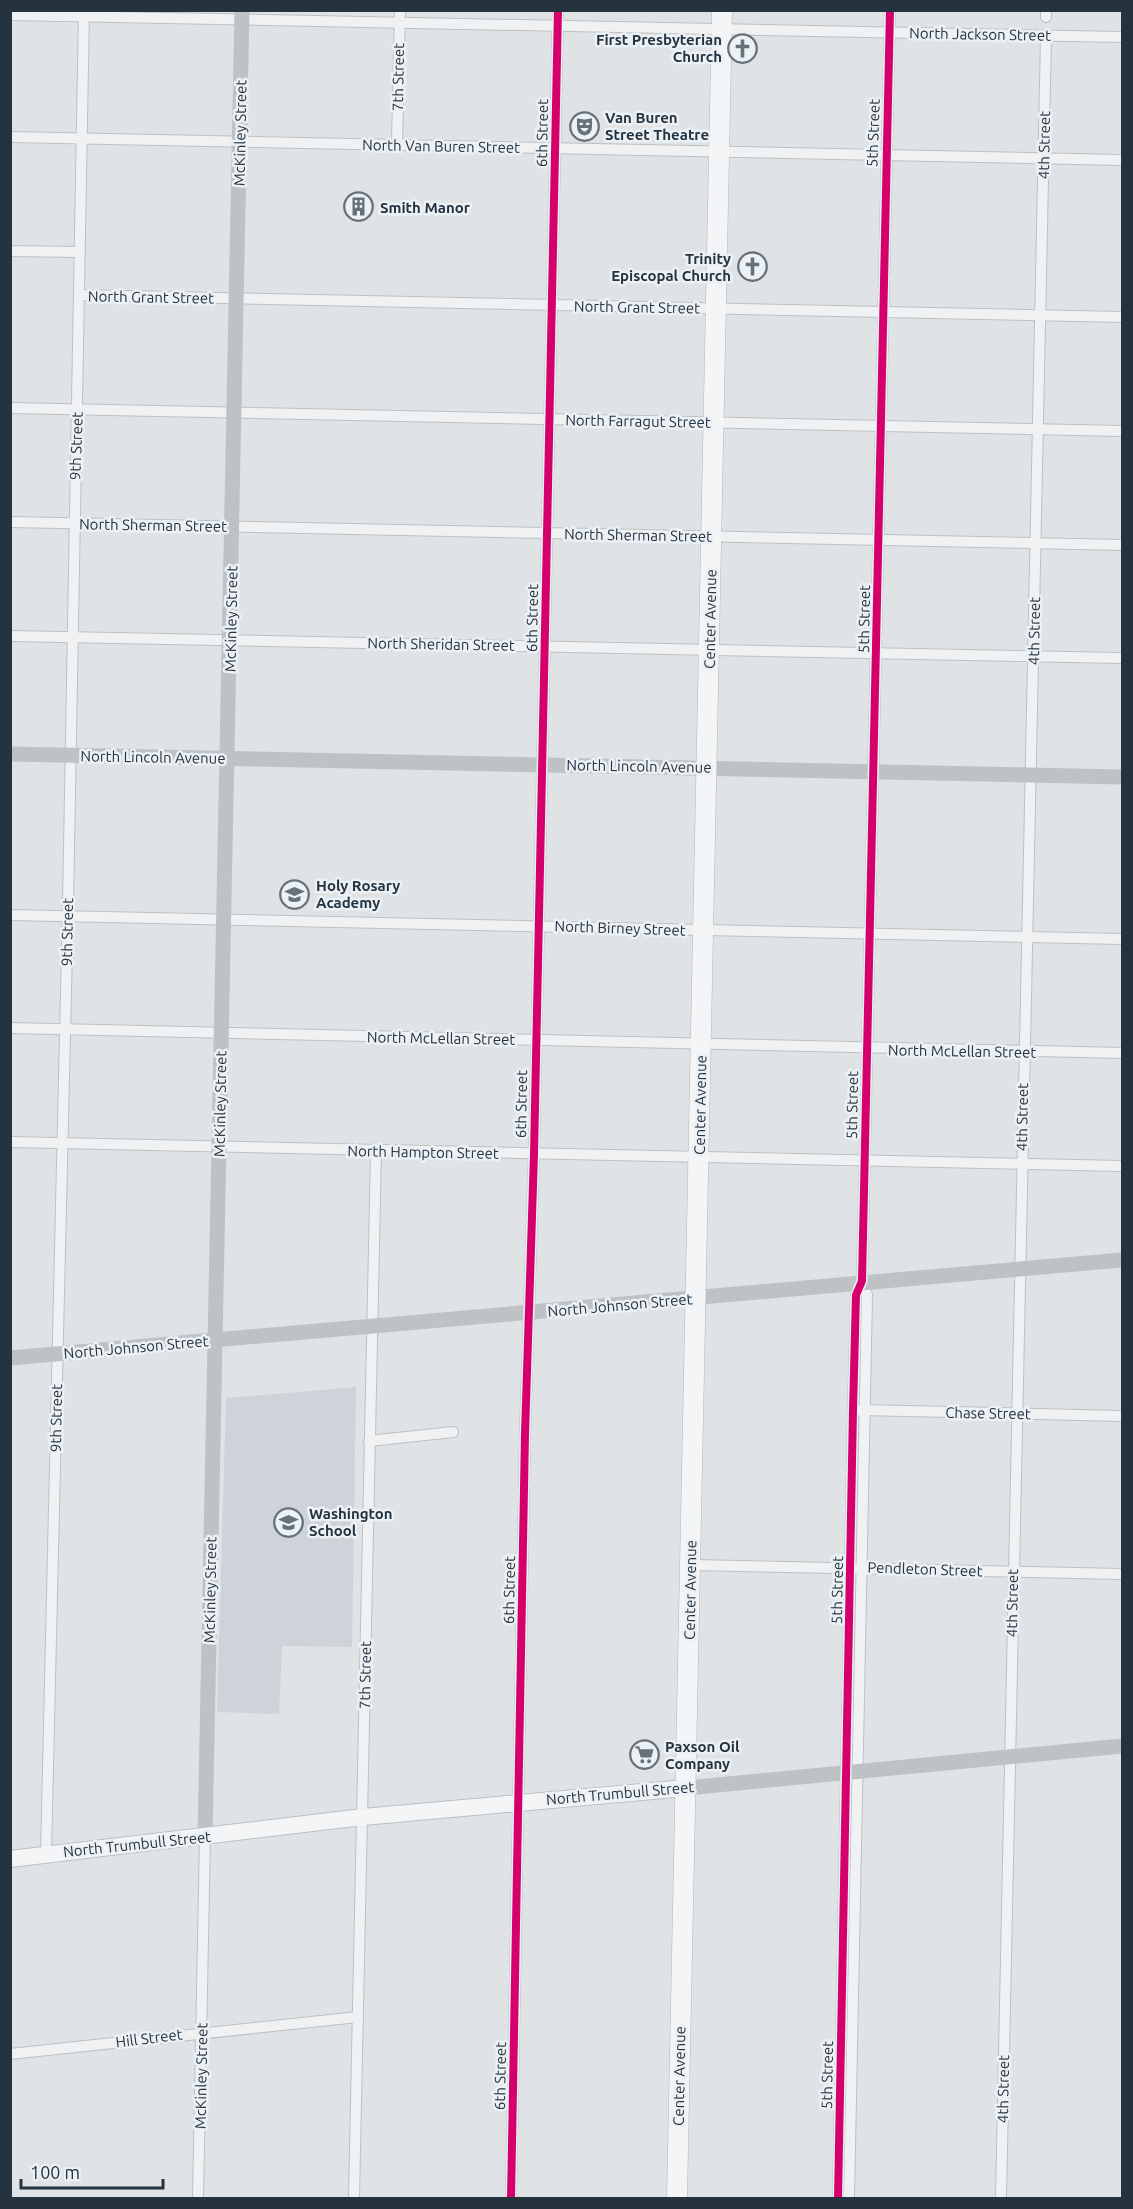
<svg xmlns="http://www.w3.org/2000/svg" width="1133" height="2209" font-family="Ubuntu,sans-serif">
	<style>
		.built { fill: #cdd3d9 }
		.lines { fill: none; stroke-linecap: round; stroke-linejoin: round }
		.street-casing { stroke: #bec1c3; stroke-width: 12 }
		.primary-casing { stroke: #bbc0c3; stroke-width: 18 }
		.highway-casing { stroke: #b2b6ba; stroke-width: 21 }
		.street { stroke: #eff1f2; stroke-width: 10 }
		.secondary { stroke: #bec2c5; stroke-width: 15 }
		.primary { stroke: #f4f5f6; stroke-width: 16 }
		.highway { stroke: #f4f5f6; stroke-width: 20 }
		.cycleway-casing { stroke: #ecf1f5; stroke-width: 11 }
		.cycleway { stroke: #d6006c; stroke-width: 8 }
		.labels { text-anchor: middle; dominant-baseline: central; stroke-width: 5; stroke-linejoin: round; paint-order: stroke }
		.street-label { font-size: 15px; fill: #25333f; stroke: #ecf1f5 }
		.poi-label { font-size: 15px; font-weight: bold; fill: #25333f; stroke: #ecf1f5; text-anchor: start }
	</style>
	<rect width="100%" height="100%" fill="#e0e3e5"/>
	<path class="built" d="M356 1387 352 1647 282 1646 279 1714 217 1712 226 1398Z"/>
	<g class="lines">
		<defs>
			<g id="street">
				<path d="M10 15 1122 37"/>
				<path d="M1046 17V10"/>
				<path d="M10 137 1122 160"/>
				<path d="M397 144 400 10"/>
				<path d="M10 251 80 252"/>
				<path d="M79 295 1122 317"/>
				<path d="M10 408 1122 431"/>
				<path d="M10 522 1122 545"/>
				<path d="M10 636 1122 658"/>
				<path d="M10 915 1122 939"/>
				<path d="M10 1028 1122 1053"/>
				<path d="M10 1142 1122 1166"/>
				<path d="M860 1410 1122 1416"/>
				<path d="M369 1441 453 1432"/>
				<path d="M691 1565 1122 1574"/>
				<path d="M46 1854 68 905 84 10"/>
				<path d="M10 2054 358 2017"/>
				<path d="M198 2198 205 1836"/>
				<path d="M354 2198 376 1151"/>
				<path d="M511 2198 525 1434 534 1154 558 10"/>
				<path d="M838 2198 853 1410 856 1295 862 1281 890 10"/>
				<path d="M849 2198 867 1295 862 1281"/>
				<path d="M1001 2198 1046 36"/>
			</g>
			<path id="primary" d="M10 1859 363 1817 686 1788"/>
			<path id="highway" d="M677 2198 722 10"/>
		</defs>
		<use href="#street" class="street-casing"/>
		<use href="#primary" class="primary-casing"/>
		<use href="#highway" class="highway-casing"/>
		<use href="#street" class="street"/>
		<g class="secondary">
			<path d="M10 754 1122 777"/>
			<path d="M10 1358 1122 1260"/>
			<path d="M686 1788 1122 1746"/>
			<path d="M205 1836 242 10"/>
		</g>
		<use href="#primary" class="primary"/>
		<use href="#highway" class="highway"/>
		<defs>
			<g id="cycleway">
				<path d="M511 2198 525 1434 534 1154 558 10"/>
				<path d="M838 2198 853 1410 856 1295 862 1281 890 10"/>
			</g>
		</defs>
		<use href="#cycleway" class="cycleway-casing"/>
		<use href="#cycleway" class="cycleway"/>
	</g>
	<defs>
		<symbol id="church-ring" viewBox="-11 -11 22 22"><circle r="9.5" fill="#ecf1f5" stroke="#667179" stroke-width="1.5"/><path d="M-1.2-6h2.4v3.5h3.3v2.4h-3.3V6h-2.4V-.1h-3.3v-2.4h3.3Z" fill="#667179"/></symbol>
		<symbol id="theatre-ring" viewBox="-11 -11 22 22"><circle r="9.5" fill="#ecf1f5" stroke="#667179" stroke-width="1.5"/><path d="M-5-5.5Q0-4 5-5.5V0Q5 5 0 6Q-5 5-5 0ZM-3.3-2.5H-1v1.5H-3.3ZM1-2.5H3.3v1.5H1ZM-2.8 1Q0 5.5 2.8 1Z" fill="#667179"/></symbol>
		<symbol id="building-ring" viewBox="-11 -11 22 22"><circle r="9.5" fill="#ecf1f5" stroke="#667179" stroke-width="1.5"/><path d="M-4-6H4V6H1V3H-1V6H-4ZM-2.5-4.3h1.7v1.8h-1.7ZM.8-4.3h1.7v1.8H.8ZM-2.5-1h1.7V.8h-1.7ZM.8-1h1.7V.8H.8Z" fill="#667179"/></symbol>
		<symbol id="school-ring" viewBox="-11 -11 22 22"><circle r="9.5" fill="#ecf1f5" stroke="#667179" stroke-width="1.5"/><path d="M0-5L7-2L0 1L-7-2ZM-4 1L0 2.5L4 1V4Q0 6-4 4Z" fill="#667179"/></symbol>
		<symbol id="supermarket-ring" viewBox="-11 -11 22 22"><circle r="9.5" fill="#ecf1f5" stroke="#667179" stroke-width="1.5"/><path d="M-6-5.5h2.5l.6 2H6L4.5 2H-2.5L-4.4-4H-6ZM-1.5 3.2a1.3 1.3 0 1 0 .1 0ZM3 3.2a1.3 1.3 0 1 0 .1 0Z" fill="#667179"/></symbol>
	</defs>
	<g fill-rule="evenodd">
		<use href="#church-ring" x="726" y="32" width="33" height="33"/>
		<use href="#theatre-ring" x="568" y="110" width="33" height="33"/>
		<use href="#building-ring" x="342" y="190" width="33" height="33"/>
		<use href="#church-ring" x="736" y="250" width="33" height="33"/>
		<use href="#school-ring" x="278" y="878" width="33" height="33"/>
		<use href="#school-ring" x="272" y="1506" width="33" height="33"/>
		<use href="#supermarket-ring" x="628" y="1738" width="33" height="33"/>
	</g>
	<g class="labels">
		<g class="street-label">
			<text transform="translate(980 34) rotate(1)">North Jackson Street</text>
			<text transform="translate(398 77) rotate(-89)">7th Street</text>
			<text transform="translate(240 133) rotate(-89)">McKinley Street</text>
			<text transform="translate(542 133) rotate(-89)">6th Street</text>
			<text transform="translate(873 133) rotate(-88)">5th Street</text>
			<text transform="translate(1044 145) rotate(-89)">4th Street</text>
			<text transform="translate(441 146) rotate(1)">North Van Buren Street</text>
			<text transform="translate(151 297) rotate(1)">North Grant Street</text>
			<text transform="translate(637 307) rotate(1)">North Grant Street</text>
			<text transform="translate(638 421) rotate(1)">North Farragut Street</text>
			<text transform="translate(76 446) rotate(-88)">9th Street</text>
			<text transform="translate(153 525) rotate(1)">North Sherman Street</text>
			<text transform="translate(638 535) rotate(1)">North Sherman Street</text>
			<text transform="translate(532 618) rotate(-89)">6th Street</text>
			<text transform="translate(231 619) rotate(-89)">McKinley Street</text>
			<text transform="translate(710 619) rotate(-89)">Center Avenue</text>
			<text transform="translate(864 619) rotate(-89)">5th Street</text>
			<text transform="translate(1034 631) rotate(-89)">4th Street</text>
			<text transform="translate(441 644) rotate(1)">North Sheridan Street</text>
			<text transform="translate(153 757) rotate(1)">North Lincoln Avenue</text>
			<text transform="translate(639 766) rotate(1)">North Lincoln Avenue</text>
			<text transform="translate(620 928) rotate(2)">North Birney Street</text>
			<text transform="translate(67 932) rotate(-89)">9th Street</text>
			<text transform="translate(441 1038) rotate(1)">North McLellan Street</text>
			<text transform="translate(962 1051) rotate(1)">North McLellan Street</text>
			<text transform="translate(220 1104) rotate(-89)">McKinley Street</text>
			<text transform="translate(521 1104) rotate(-89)">6th Street</text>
			<text transform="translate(700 1105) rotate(-89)">Center Avenue</text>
			<text transform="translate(852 1105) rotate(-89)">5th Street</text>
			<text transform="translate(1022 1117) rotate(-89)">4th Street</text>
			<text transform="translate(423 1152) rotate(1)">North Hampton Street</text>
			<text transform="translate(620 1305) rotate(-5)">North Johnson Street</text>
			<text transform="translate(136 1347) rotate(-5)">North Johnson Street</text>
			<text transform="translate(988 1413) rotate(1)">Chase Street</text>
			<text transform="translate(56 1418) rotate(-89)">9th Street</text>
			<text transform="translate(925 1569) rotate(2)">Pendleton Street</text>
			<text transform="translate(210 1590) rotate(-89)">McKinley Street</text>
			<text transform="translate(509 1590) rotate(-89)">6th Street</text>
			<text transform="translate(690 1590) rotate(-89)">Center Avenue</text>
			<text transform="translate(837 1590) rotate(-89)">5th Street</text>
			<text transform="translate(1012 1603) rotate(-89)">4th Street</text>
			<text transform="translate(365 1675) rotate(-89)">7th Street</text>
			<text transform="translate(620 1793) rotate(-5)">North Trumbull Street</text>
			<text transform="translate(137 1844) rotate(-6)">North Trumbull Street</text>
			<text transform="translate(149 2038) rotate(-7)">Hill Street</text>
			<text transform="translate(827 2075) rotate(-89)">5th Street</text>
			<text transform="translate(201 2076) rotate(-89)">McKinley Street</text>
			<text transform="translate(500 2076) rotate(-89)">6th Street</text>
			<text transform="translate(679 2076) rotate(-89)">Center Avenue</text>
			<text transform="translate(1003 2089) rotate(-89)">4th Street</text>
		</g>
		<g class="poi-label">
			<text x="722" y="39" text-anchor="end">First Presbyterian<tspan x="722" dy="17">Church</tspan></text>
			<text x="605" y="117">Van Buren<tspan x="605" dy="17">Street Theatre</tspan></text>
			<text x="380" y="207">Smith Manor</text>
			<text x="731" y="258" text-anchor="end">Trinity<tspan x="731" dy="17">Episcopal Church</tspan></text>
			<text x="316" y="885">Holy Rosary<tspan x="316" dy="17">Academy</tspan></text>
			<text x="309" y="1513">Washington<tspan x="309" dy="17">School</tspan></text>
			<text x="665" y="1746">Paxson Oil<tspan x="665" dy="17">Company</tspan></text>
		</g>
	</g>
	<rect width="1133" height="2209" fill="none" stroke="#25333f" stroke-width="24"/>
	<path d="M21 2179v9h142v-9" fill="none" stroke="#25333f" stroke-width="3"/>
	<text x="30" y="2179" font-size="18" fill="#25333f" stroke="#ecf1f5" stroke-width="4.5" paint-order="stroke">100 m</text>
</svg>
